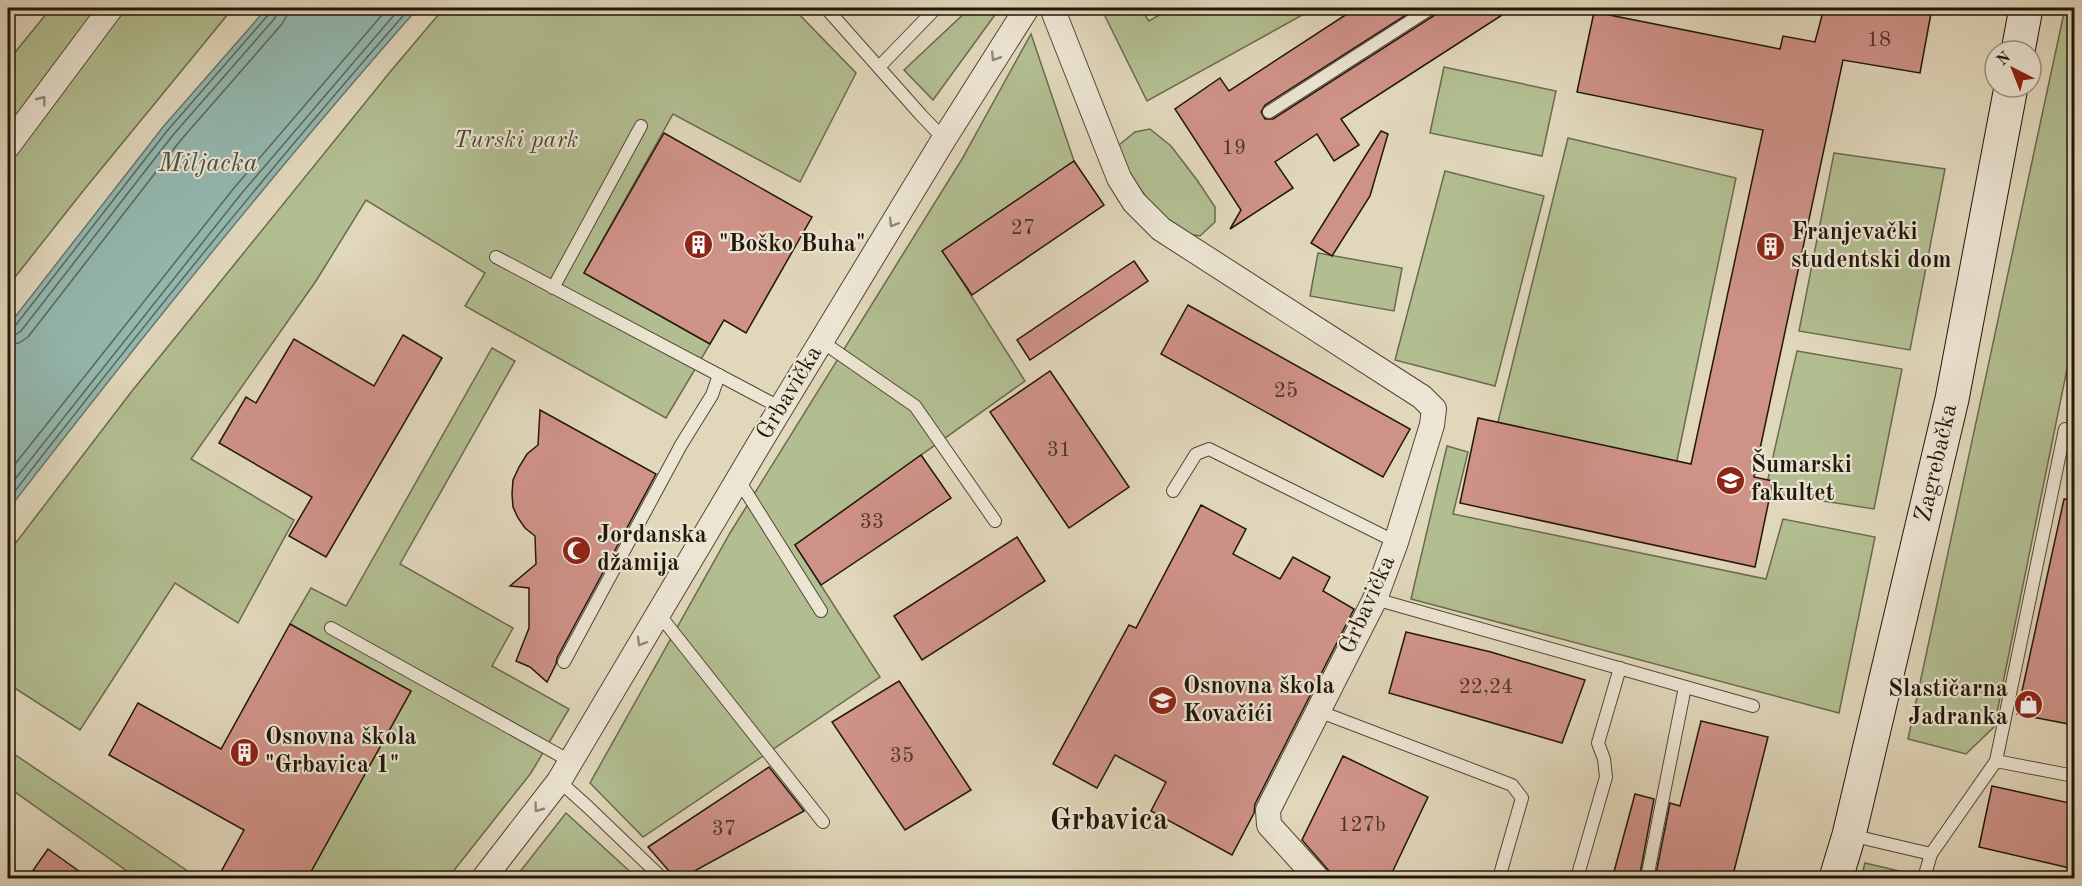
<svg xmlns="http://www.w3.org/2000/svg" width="2082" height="886" font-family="'Old Standard TT',serif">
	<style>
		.green { fill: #b2be91; stroke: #6a6a4e; stroke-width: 1.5 }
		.water { fill: #94b9b1; stroke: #66786e; stroke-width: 1.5 }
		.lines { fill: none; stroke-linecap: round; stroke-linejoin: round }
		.shore { stroke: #5a685e; stroke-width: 1.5 }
		.building { fill: #cf9288; stroke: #21170a; stroke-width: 1.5 }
		.lane-casing { stroke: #514736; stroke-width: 14 }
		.street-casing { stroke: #514736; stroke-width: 26 }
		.secondary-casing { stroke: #21170a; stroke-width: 35 }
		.lane { stroke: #ece5d3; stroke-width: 12 }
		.street { stroke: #ece5d3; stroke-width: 24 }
		.secondary { stroke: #ece5d3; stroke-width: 33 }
		.oneway { stroke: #918879 }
		.labels { text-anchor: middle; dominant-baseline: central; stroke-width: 4.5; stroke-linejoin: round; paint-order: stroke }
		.number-label { font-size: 21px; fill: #4c362a }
		.park-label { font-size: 24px; font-style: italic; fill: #4c4932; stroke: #ece5d3 }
		.poi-label { font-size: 24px; font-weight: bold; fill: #21170a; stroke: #ece5d3; text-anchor: start }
		.street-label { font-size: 24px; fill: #21170a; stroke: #ece5d3 }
		.water-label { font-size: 26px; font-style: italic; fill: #495044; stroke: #ece5d3 }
		.district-label { font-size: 30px; font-weight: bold; fill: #21170a; stroke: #ece5d3 }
	</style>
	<rect width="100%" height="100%" fill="#e1d7bb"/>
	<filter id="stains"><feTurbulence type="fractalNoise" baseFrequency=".00333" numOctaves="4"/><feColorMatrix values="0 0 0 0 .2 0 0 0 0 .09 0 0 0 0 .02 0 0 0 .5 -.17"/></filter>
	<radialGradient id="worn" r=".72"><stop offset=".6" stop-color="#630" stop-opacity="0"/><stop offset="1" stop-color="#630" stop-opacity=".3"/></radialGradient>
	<g class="green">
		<path d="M51 8H233L83 191 8 286V61Z"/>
		<path d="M444 8H793L856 73 800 182 673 114 584 273 710 344 666 418 465 306 485 273 366 200 316 281 191 459 294 520 238 623 175 583 80 730 10 685 8 687V553L132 391 390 72Z"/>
		<path d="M970 8H1000L933 100 904 70Z"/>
		<path d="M1101 8H1140L1149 21 1171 8H1315L1147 101Z"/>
		<path d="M2065 8H2074V335L1994 727 1966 754 1908 739Z"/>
		<path d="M1031 34 1074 161 943 251 1025 381 795 545 880 677 643 837 590 783 730 533 962 159Z"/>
		<path d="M1444 67 1556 91 1542 156 1430 133Z"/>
		<path d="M1150 129 1171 146 1197 180 1215 207V222L1200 236 1178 232 1157 212 1122 164 1119 145 1135 132Z"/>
		<path d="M1568 138 1736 178 1676 465 1497 426Z"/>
		<path d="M1834 153 1945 169 1910 350 1799 331Z"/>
		<path d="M1445 171 1544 196 1495 386 1395 360Z"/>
		<path d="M1318 253 1402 268 1394 311 1310 296Z"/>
		<path d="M492 348 515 361 400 564 513 628 492 666 569 709 531 773 448 878H307L411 691 290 624 311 588 346 606Z"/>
		<path d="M1797 351 1902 369 1874 509 1765 492Z"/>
		<path d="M1447 446 1468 452 1453 514 1766 579 1783 519 1875 537 1839 713 1411 599Z"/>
		<path d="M8 750 198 878H137L8 787Z"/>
		<path d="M566 813 637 878H515Z"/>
		<path d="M1865 863 1912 874 1910 878H1861Z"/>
	</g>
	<path class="water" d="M267 8H418C275 170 140 339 8 510V326L163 127Z"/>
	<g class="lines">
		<g class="shore">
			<path d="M8 329 15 326 167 131 269 14 271 8"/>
			<path d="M8 336H14L21 331 173 135 275 18 278 8"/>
			<path d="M8 345 19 343 28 337 180 141 282 24 287 15V8"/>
			<path d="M8 473 234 188 388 8"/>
			<path d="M8 488 241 194 400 8"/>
			<path d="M8 500C137 333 270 167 410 8"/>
		</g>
	</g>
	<g class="building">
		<path d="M1356 8H1417L1265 105 1261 112 1265 119H1273L1435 15 1439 8H1513L1341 119 1359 145 1334 161 1317 134 1275 162 1293 188 1230 229 1241 210 1175 109 1220 78 1229 91Z"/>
		<path d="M1824 8H1932L1920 73 1843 60 1754 477 1773 481 1755 567 1460 503 1478 418 1691 464 1763 130 1577 92 1594 12 1780 49 1783 36 1815 42Z"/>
		<path d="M1381 131 1388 134 1370 196 1332 256 1311 243Z"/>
		<path d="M664 133 812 217 746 333 724 320 710 344 584 273Z"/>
		<path d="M1074 161 1104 205 972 295 942 251Z"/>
		<path d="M1134 261 1148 281 1030 360 1017 340Z"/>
		<path d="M1188 305 1410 429 1383 477 1161 354Z"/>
		<path d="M403 335 442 358 326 557 289 536 312 497 219 443 246 397 256 403 294 339 374 386Z"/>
		<path d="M1050 371 1129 487 1069 528 990 412Z"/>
		<path d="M540 410 656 474 557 658 556 664 547 682 530 667 516 661 529 628V588L510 586 536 564 535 536 525 528 518 518 513 507 512 494 513 480 519 467 527 454 538 445Z"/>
		<path d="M921 455 951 498 821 585 795 545Z"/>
		<path d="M2064 499 2074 500V725L2017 714Z"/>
		<path d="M1201 505 1246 529 1233 554 1280 579 1293 557 1330 577 1323 591 1354 609 1255 804 1254 813 1232 855 1151 811 1166 782 1115 755 1097 788 1053 764 1129 625 1136 628Z"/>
		<path d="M1017 537 1045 581 922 660 894 616Z"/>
		<path d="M290 624 411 691 307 879H217L244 830 109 755 138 703 221 749Z"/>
		<path d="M1406 632 1491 652 1585 680 1562 743 1389 693Z"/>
		<path d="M899 681 971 790 905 830 832 722Z"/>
		<path d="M1701 721 1768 737 1732 879H1655L1670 803 1680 806Z"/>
		<path d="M1343 756 1428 797 1389 879H1343L1329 871 1302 840Z"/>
		<path d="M769 767 804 811 680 879H676L648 847Z"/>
		<path d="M1992 786 2074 804V869L1979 847Z"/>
		<path d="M1635 794 1654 799 1639 879H1612Z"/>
		<path d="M48 849 90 879H27Z"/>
	</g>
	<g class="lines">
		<defs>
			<g id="lane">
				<path d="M826 8 921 115 944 139"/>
				<path d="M879 67 936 8"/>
				<path d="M1269 112 1431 8"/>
				<path d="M496 257 781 408"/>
				<path d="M553 288 641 126"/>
				<path d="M821 341 915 406 995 521"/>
				<path d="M738 479 821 611"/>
				<path d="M1173 491 1196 454 1209 449 1396 542"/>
				<path d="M1375 599 1753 706"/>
				<path d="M658 613 823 822"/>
				<path d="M331 628 570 761"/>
				<path d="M564 662 681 445 712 395 719 375"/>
				<path d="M1318 711 1512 785 1522 798 1499 878"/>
				<path d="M1996 761 2074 776"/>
				<path d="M559 781 588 807 662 878"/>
				<path d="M1850 835 1931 854"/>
				<path d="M1577 878 1606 777 1604 759 1598 743 1620 668"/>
				<path d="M1647 878 1685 687"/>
				<path d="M1924 878 1931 854 1996 761 2065 429 2074 431"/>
			</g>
			<g id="street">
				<path d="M1052 8 1119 178 1134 202 1161 229 1422 397 1434 409 1432 425 1396 542 1375 599 1268 810 1269 825 1317 878"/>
				<path d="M8 146 111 8"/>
				<path d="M484 878 559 781 765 434 944 139 1027 8"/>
			</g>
			<g id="secondary">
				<path d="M2018 51 2026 8"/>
				<path d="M1836 878 1849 835 1952 399 2011 87"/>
			</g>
		</defs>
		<use href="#lane" class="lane-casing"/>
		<use href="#street" class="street-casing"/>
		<use href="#secondary" class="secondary-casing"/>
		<use href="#lane" class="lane"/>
		<use href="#street" class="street"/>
		<use href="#secondary" class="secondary"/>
	</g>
	<defs><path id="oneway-chevron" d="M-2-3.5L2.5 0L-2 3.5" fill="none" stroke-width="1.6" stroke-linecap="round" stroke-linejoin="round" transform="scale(1.5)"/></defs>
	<g class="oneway">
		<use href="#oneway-chevron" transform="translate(995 57) rotate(122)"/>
		<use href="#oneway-chevron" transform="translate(42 100) rotate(-53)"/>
		<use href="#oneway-chevron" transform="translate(893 223) rotate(121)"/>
		<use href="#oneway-chevron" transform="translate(641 642) rotate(121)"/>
		<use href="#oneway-chevron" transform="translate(538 808) rotate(127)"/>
	</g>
	<defs>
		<symbol id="building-disc" viewBox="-11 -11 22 22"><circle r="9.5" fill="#8f2418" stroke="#ece5d3"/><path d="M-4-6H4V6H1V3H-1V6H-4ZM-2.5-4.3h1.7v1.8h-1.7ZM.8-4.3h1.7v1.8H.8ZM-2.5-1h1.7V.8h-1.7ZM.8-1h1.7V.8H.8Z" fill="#fff"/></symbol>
		<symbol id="university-disc" viewBox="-11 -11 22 22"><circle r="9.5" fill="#8f2418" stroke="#ece5d3"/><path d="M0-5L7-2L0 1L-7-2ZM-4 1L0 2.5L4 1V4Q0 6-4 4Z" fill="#fff"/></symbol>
		<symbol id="mosque-disc" viewBox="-11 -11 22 22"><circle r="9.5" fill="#8f2418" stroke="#ece5d3"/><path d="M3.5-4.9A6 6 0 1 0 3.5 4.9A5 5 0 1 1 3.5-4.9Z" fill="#fff"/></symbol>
		<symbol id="school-disc" viewBox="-11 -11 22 22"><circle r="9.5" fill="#8f2418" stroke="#ece5d3"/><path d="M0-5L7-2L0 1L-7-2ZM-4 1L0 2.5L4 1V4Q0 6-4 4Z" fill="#fff"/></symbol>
		<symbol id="shop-disc" viewBox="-11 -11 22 22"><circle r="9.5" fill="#8f2418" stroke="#ece5d3"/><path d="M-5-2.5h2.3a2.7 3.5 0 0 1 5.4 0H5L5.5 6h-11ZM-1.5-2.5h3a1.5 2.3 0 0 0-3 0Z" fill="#fff"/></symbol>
	</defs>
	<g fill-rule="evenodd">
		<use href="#building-disc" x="682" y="228" width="33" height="33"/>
		<use href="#building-disc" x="1754" y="230" width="33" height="33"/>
		<use href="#university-disc" x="1714" y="464" width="33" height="33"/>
		<use href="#mosque-disc" x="560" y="534" width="33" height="33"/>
		<use href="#school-disc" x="1146" y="684" width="33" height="33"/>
		<use href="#shop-disc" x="2012" y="688" width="33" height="33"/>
		<use href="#building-disc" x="228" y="736" width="33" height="33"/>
	</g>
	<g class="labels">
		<g class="number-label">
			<text x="1879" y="40">18</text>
			<text x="1234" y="148">19</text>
			<text x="1023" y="228">27</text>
			<text x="1286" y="391">25</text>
			<text x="1059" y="450">31</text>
			<text x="872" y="522">33</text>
			<text x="1486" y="687">22,24</text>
			<text x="902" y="756">35</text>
			<text x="1362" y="825">127b</text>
			<text x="724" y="829">37</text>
		</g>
		<g class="park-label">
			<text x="516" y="141">Turski park</text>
		</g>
		<g class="poi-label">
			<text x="1791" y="233">Franjevački<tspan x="1791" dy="28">studentski dom</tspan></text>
			<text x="719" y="245">"Boško Buha"</text>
			<text x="1751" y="466">Šumarski<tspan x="1751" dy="28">fakultet</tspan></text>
			<text x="597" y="536">Jordanska<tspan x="597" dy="28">džamija</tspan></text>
			<text x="1183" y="687">Osnovna škola<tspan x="1183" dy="28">Kovačići</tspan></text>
			<text x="2008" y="690" text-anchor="end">Slastičarna<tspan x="2008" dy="28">Jadranka</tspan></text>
			<text x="265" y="738">Osnovna škola<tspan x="265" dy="28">"Grbavica 1"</tspan></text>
		</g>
		<g class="street-label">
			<text transform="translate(790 393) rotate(-59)">Grbavička</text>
			<text transform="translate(1937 463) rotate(-77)">Zagrebačka</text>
			<text transform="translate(1368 605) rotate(-66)">Grbavička</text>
		</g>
		<g class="water-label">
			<text x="208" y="164">Miljacka</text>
		</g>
		<g class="district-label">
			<text x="1109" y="821">Grbavica</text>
		</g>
	</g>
	<rect width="2082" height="886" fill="none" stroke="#e1d7bb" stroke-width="30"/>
	<rect x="9" y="9" width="2064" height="868" fill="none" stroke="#21170a" stroke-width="3"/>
	<rect x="15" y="15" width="2052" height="856" fill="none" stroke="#21170a" stroke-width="1.5"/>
	<g transform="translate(2013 69) rotate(318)"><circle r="28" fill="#ece5d3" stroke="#9b9383" stroke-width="1.5"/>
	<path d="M0-4.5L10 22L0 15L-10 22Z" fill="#8f2418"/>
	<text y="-9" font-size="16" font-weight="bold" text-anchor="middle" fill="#21170a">N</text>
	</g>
	<rect width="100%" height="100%" filter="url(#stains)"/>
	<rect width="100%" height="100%" fill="url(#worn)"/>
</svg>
